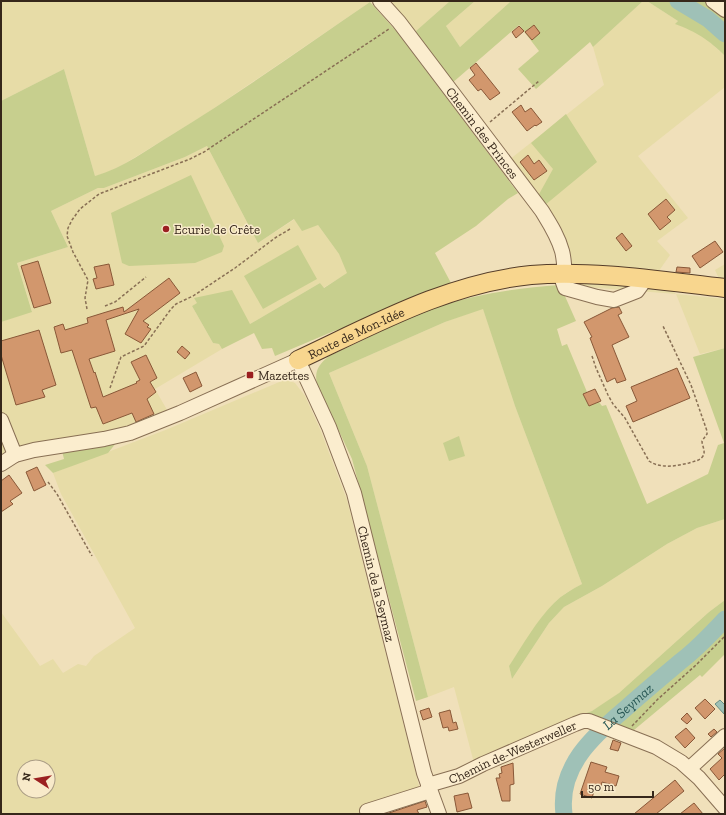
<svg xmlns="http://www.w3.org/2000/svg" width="726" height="815" font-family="'Zilla Slab',serif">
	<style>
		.farmland { fill: #e7dca7; fill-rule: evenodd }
		.green { fill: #c7cf8e }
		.water { fill: #9fc1b7; stroke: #678e84 }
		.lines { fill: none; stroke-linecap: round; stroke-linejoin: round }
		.river { stroke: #9fc1b7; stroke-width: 17 }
		.building { fill: #d2976d; stroke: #895838 }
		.minor-casing { stroke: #886f54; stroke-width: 16 }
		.major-casing { stroke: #553d29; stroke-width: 20 }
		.path { stroke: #886f54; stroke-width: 1.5; stroke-dasharray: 3 2; stroke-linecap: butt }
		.minor { stroke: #fbedce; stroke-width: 14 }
		.major { stroke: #f8d68e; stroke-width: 18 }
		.poi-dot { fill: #9b2021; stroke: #f8eaca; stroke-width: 1.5 }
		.labels { text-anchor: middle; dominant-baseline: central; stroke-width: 3; stroke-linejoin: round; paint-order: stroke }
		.street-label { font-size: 13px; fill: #36271a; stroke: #f8eaca }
		.poi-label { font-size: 13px; fill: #36271a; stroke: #f8eaca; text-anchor: start }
		.water-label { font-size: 14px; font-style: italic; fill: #285754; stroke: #f8eaca }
	</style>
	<rect width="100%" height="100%" fill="#f0e0ba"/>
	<g class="farmland">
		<path d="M1 1H369L370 2 204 115 124 164 106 173 95 176 64 69 1 101Z"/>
		<path d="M394 1H450L414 33 390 5Z"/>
		<path d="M475 1H511L460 47 446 26Z"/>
		<path d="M643 1H647L678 21 676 24 692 30 703 36 725 56V87L638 156 688 218 657 241 670 255 656 275 676 294 725 299V348L700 354 676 294 560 285 557 222 509 160 604 85 593 47Z"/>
		<path d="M207 146 258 243 295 219 318 225 339 254 348 273 323 288 320 283 250 324 194 298 198 303 192 306 213 343 219 344 222 349 155 389 174 422 129 440 116 443 62 451 5 452 1 456V322L32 311 17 263 68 247 51 211 98 188H104L185 157Z"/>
		<path d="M725 264V282L720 281 715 270Z"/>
		<path d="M483 308 515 406 582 584 566 593 555 602 542 617 509 666 512 679 549 623 564 607 602 586 667 544 697 528 725 519V600L709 612 619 693 607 702 592 711 574 717 474 763 454 687 428 697 367 466 329 373 445 322Z"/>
		<path d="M284 380 290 381 295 383 305 396 320 429 347 500 420 790 364 808 360 814H1V612L40 666 53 659 63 673 78 664 86 666 94 656 135 628 61 494 53 473 168 429ZM24 767H48V791H24Z"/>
	</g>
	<g class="green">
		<path d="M450 1H475L446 26 460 47 511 1H643L593 47 590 42 536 89 518 69 539 51 519 25 451 84 418 40 416 31Z"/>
		<path d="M647 1H705L725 16V56C709 40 697 32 675 24L678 21Z"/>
		<path d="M370 2 397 32 518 193 508 199 476 226 435 253 451 283 415 297 352 326 334 331 275 356 272 348 262 349 254 333 222 349 219 344 213 343 192 306 197 303 194 298 232 290 250 324 320 283 324 288 347 273 339 254 318 225 302 231 294 219 258 243 207 146 185 157 104 188H98L51 211 68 247 17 263 32 312 1 322V101L64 69 95 176C123 168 148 149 173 134 240 93 305 46 370 2Z"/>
		<path d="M566 114 597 162 545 205 538 196 553 169 531 143Z"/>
		<path d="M191 175 224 246 222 252 195 263 129 266 122 263 111 213Z"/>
		<path d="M298 245 317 279 263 309 244 276Z"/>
		<path d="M560 285 576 321 557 329 562 346 567 344 587 392 583 394 589 406 599 402 602 406 606 405 647 504 708 474 718 445 724 443 693 357 725 348V519L697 528 667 544 602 586 564 607 549 623 512 679 509 666C523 645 536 621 554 603 562 595 572 589 582 584L515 406 483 309 445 322 329 373 367 466 428 697 416 701 352 459 317 384C314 371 319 364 329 356 365 340 400 320 437 307 477 294 518 288 560 285Z"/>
		<path d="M459 436 465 456 449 461 443 443Z"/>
		<path d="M116 443 108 453 53 473 45 465 64 459 62 451Z"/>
		<path d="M725 600V654L702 677 700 675 634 730 616 728 574 717 592 711 619 693 709 612Z"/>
	</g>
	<path class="water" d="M720 700 725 705 724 714 715 704Z"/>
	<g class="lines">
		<g class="river">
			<path d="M678 1 708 19 725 34"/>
			<path id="s1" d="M564 814C558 767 593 736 625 709 644 692 662 677 681 661 697 649 711 634 725 619"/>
		</g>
	</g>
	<g class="building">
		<path d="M534 25 540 33 532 40 525 32Z"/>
		<path d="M519 26 524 31 516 38 512 32Z"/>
		<path d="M476 63 500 93 490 100 481 89 478 91 469 80 475 75 470 68Z"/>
		<path d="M521 105 525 112 531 108 542 122 536 126 535 125 527 131 512 112Z"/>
		<path d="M528 155 534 164 539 160 547 171 534 180 520 162Z"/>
		<path d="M666 199 675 210 667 217 671 221 660 230 648 214Z"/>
		<path d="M622 233 632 246 626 251 616 238Z"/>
		<path d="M715 241 723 252 700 268 692 256Z"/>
		<path d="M38 261 51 303 34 308 21 266Z"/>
		<path d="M109 264 114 285 96 289 93 279 97 278 94 267Z"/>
		<path d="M677 267 690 268V273L676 272Z"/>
		<path d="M169 278 180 293 143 321 149 325 147 327 151 329 141 343 125 334 139 309 106 320 115 351 89 359 94 373 95 372 103 397 137 383 136 382 140 380 131 362 146 355 157 378 150 382 156 392 147 399 154 414 136 422 132 413 103 424 96 407 91 408 72 350 61 353 54 327 63 324 65 330 88 323 87 318 103 313 123 307 124 312Z"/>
		<path d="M619 307 622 313 618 315 629 337 612 345 626 380 617 383 615 378 607 382 590 338 592 337 584 322 612 308Z"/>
		<path d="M39 330 56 385 42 390 45 397 16 405 1 355V341Z"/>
		<path d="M182 346 190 353 185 359 177 352Z"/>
		<path d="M677 368 690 398 633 422 626 406 637 401 631 387Z"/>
		<path d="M196 372 202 386 190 392 183 378Z"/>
		<path d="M595 389 601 401 589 406 583 394Z"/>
		<path d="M37 467 46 485 34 491 26 472Z"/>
		<path d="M9 475 22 493 10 501 13 504 1 512V481Z"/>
		<path d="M705 699 715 709 705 719 695 708Z"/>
		<path d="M429 708 432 717 423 720 420 711Z"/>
		<path d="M450 710 453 723 456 722 458 729 449 731 448 727 443 728 439 713Z"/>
		<path d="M687 713 692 719 687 724 681 719Z"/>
		<path d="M686 728 695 738 685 748 675 737Z"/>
		<path d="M714 729 717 732 711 737 708 734Z"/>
		<path d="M613 740 621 743 618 751 610 749Z"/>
		<path d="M725 748V774L719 780 710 769 722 758 718 754Z"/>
		<path d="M591 762 607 767 605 772 619 776 616 786 602 782 601 786 596 784 592 798 580 794Z"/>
		<path d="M513 763 514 784 510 785V801H502L496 778H500L499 774 502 773 501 767Z"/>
		<path d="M675 780 684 791 656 814H634Z"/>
		<path d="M468 793 472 808 457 812 454 796Z"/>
		<path d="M425 801 427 807 417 810 419 814H386Z"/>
		<path d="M694 803 703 814H680Z"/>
	</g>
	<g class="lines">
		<defs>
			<g id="minor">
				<path id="s2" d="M380 1 399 22 542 211C550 224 558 236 562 251 564 258 564 266 565 274"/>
				<path d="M713 1 725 10"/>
				<path d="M560 274 565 288 597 297 614 300 637 291 645 280"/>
				<path d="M1 420 15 455"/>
				<path id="s3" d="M1 464 15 455 34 450 104 439 130 433 180 413 298 360 329 427 354 493 424 773 439 814"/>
				<path d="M690 768 725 736"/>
				<path id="s4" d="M428 785 459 776 483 764 575 724 583 721H589L656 747 681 762 699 778 725 808"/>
				<path d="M367 811 430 791"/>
			</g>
			<g id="major">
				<path id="s5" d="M298 360C373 325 448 283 531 275 594 270 662 281 725 288"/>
			</g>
		</defs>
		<use href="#minor" class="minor-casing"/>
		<use href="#major" class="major-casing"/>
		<g class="path">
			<path d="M490 122 539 81"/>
			<path d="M105 306 115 302 146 277"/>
			<path d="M87 309 85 298 88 280 73 252 67 236 68 228 72 220 80 209 99 194 190 159 204 152 389 29"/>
			<path d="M592 356 596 368 608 395 613 404 625 418 649 461C661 469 676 466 689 463 694 461 700 461 703 456 706 451 702 446 702 441L707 434V431L691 385 663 326"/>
			<path d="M110 388 121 357 144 346 171 309 176 304 193 296 235 268 275 238 290 229"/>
			<path d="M48 482 57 494 92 556"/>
			<path d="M632 726 658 699 696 665 725 636"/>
		</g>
		<use href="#minor" class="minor"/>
		<use href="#major" class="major"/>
	</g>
	<g class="poi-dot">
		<circle cx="166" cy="229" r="4"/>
		<rect x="246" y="371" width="8" height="8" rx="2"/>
	</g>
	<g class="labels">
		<g class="street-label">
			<text stroke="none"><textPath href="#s2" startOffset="167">Chemin des Princes</textPath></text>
			<text stroke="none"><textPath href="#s5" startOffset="64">Route de Mon-Idée</textPath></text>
			<text stroke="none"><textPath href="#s3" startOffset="555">Chemin de la Seymaz</textPath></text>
			<text stroke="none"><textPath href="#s4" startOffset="91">Chemin de-Westerweller</textPath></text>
		</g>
		<g class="poi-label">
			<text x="174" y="229">Ecurie de Crête</text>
			<text x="258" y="375">Mazettes</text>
		</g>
		<g class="water-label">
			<text stroke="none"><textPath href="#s1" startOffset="131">La Seymaz</textPath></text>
		</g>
	</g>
	<rect width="726" height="815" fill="none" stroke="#36271a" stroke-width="4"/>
	<g transform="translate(36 779) rotate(282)"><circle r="19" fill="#f8eaca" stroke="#aa9c84"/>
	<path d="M0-3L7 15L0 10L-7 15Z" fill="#9b2021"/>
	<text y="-6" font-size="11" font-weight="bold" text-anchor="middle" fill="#36271a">N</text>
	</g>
	<path d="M582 791v6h71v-6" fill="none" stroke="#36271a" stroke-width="2"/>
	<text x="588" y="791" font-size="12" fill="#36271a" stroke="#f8eaca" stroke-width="3" paint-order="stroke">50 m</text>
</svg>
